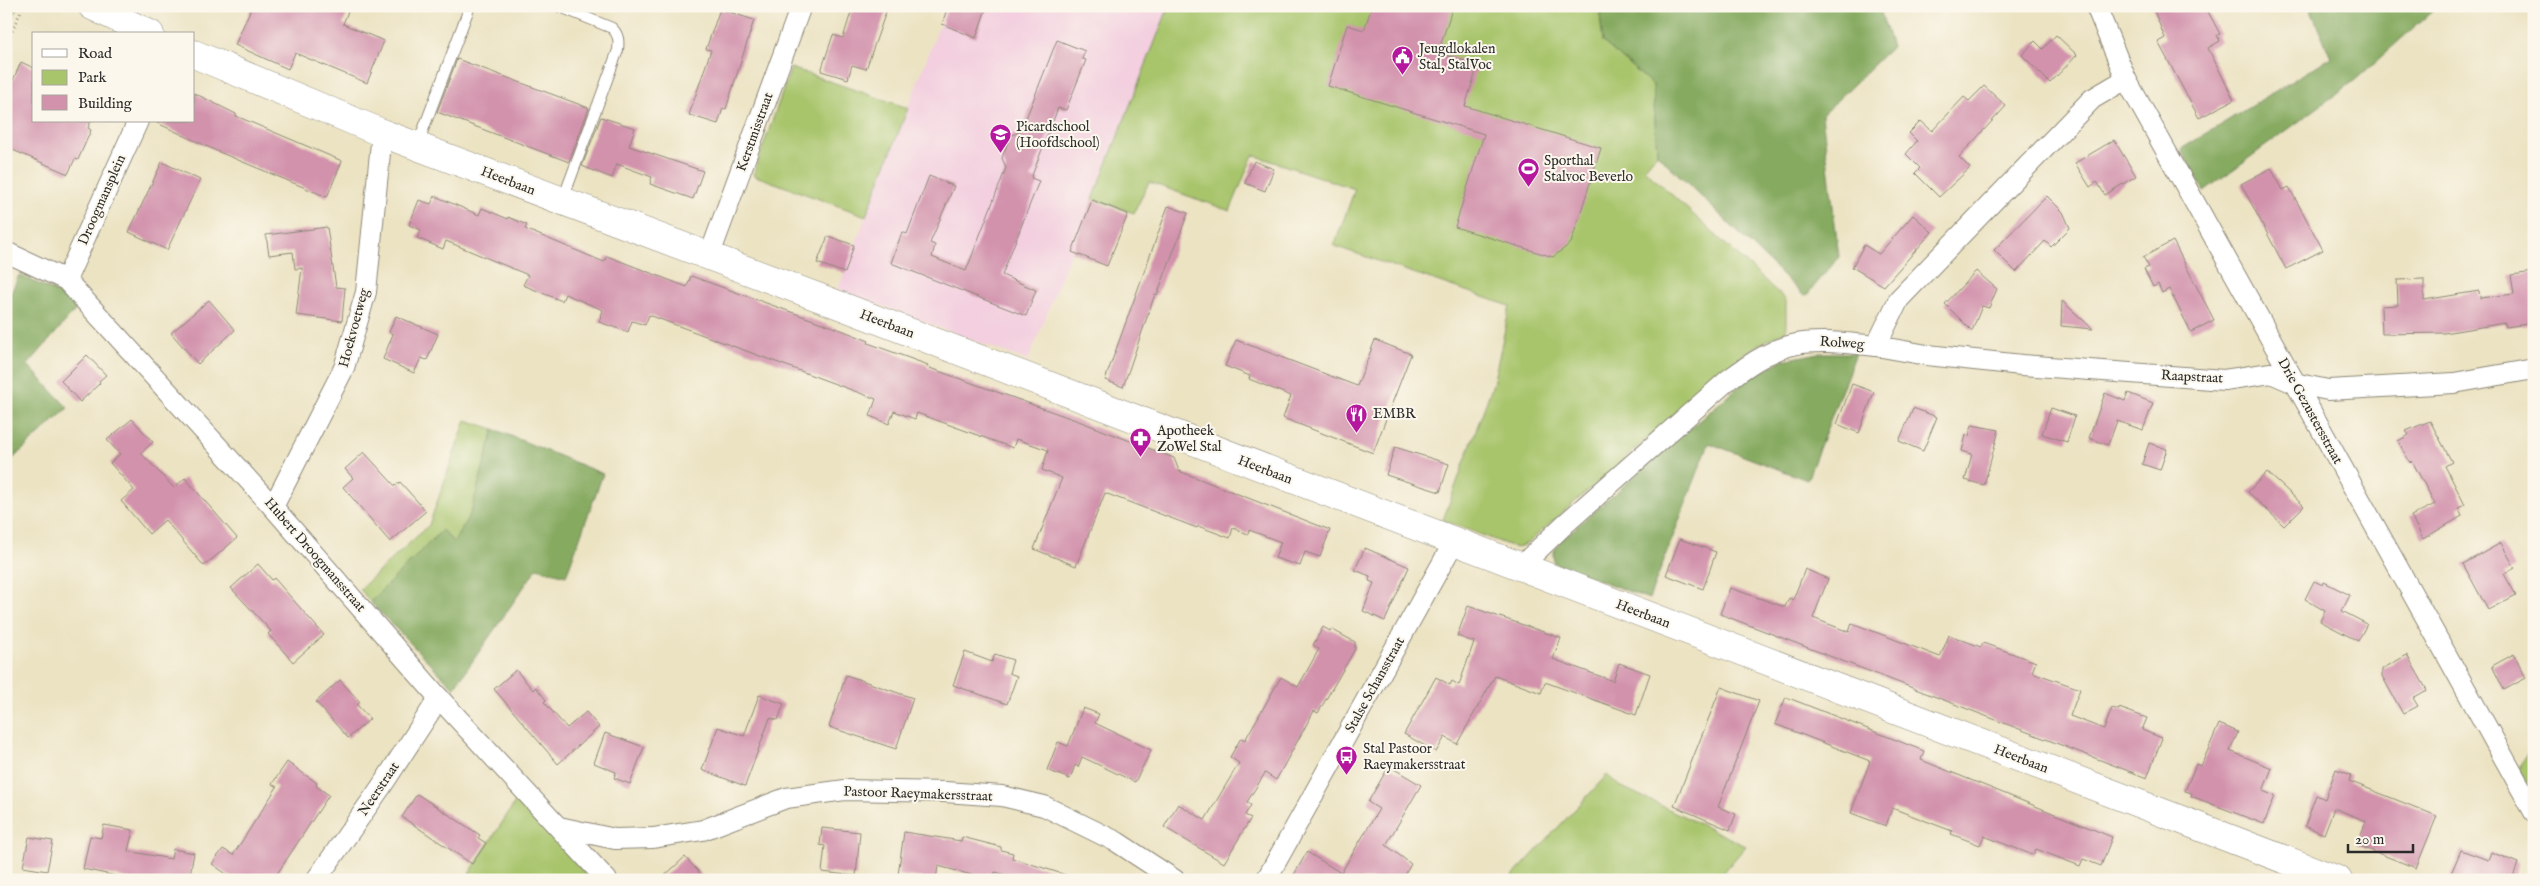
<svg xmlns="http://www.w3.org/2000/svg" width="2540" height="886" font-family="'IM FELL English',serif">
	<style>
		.built { fill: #f3cfdf }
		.green { fill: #a8c56c; stroke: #6a784c }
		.forest { fill: #86aa60; stroke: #586a46 }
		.building { fill: #d292ac }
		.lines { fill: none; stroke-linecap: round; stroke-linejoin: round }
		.lane-casing { stroke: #8c8777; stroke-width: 12 }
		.street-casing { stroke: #8c8777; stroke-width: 22 }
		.secondary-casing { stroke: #8c8777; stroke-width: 29 }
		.path { stroke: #8c8777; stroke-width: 3; stroke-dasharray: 1 4; stroke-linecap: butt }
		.lane { stroke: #fff; stroke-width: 10 }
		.street { stroke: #fff; stroke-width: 20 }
		.secondary { stroke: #fff; stroke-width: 28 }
		.labels { text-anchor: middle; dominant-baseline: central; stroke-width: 4; stroke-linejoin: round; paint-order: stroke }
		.poi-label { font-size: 14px; fill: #2b2b2b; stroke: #fbf7ec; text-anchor: start }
		.street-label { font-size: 14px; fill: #2b2b2b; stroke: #fbf7ec }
	</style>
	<rect width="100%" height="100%" fill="#fbf7ec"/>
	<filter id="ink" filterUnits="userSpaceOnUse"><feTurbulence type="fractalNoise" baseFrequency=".02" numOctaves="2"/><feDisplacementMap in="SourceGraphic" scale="10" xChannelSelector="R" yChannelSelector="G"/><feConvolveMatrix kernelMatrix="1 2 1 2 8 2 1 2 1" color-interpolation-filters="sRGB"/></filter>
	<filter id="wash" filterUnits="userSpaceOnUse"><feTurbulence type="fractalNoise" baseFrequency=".0096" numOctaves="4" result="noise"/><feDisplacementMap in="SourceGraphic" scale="20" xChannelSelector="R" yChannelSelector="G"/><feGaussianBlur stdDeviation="1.12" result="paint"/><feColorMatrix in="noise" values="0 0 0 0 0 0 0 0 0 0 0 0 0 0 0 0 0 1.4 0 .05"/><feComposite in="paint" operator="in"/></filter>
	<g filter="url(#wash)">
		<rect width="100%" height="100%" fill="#ece3c3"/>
		<path class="built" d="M947 6H1169L1028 361 838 289Z"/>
		<g class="green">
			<path d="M6 6H18L6 32Z"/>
			<path d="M1169 6H1599L1603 42 1653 85 1657 154 1644 169 1786 300V331L1767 340 1744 354 1528 543 1516 548 1443 520 1493 384 1510 306 1334 246 1355 189 1253 155 1230 211 1149 182 1134 213 1093 199Z"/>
			<path d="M791 68 908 108 866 216 753 175Z"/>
			<path d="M466 420 494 429 471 512 454 543 442 530 370 602 360 589 429 525Z"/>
			<path d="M2534 740V795L2519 769Z"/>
			<path d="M1607 775 1620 786 1746 846 1717 880H1509Z"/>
			<path d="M518 798 591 880H465Z"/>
		</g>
		<g class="forest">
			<path d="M1599 6H1879L1892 47 1822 115 1839 257 1805 297 1657 154 1653 85 1603 42Z"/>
			<path d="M2309 6H2438L2354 81 2204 191 2181 149 2331 57Z"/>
			<path d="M19 275 56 292 77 308 28 365 68 408 6 465V368L12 358 6 356V304Z"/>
			<path d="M1819 353H1856L1807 480 1709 443 1649 599 1554 563 1553 553 1560 541 1746 380 1782 360Z"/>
			<path d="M494 429 603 474 566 576 537 568 454 688 370 602 442 530 454 542 471 512Z"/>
		</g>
		<g id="blocks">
			<g class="building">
				<path d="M252 6H350L343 24 384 41 367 83 295 53 288 69 235 45Z"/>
				<path d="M853 6H888L866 69 852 65 848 79 821 71 833 35 843 38Z"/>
				<path d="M948 6H987L976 38 942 24Z"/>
				<path d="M1372 6H1453L1438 53 1478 65 1465 106 1601 148 1571 243 1553 257 1455 227 1484 134 1328 86 1347 25 1364 30Z"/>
				<path d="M2152 6H2205L2220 34 2217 35 2220 41 2208 48 2234 100 2199 118 2158 42 2165 38Z"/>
				<path d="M720 9 754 20 726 109 723 108 718 124 689 115 711 50 706 49Z"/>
				<path d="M2056 35 2077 55 2050 83 2022 55 2035 41 2043 49Z"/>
				<path d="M1057 40 1085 51 1082 59 1086 60 1066 110 1058 108 1031 178 1039 181 1002 275 1036 290 1026 316 891 263 902 232 907 234 929 176 954 186 930 243 935 245 932 257 966 271 1006 168 1002 158 1010 136 1021 131Z"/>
				<path d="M457 59 589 108 569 162 437 112Z"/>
				<path d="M21 62 34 68V121H91L88 128 91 130 78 160 75 159 68 174 6 147V96Z"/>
				<path d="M1984 86 2006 106 1959 157 1970 168 1939 197 1915 173 1920 168 1906 154 1917 141 1909 133 1921 121 1932 131 1964 97 1969 101Z"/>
				<path d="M194 93 236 114V116L342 161 327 197 219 152 153 121H194Z"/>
				<path d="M601 117 635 128 629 146 703 171 693 199 650 184 652 177 617 164 612 178 582 166Z"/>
				<path d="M2114 140 2136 176 2105 195 2097 182 2090 187 2075 163Z"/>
				<path d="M1254 161 1274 169 1265 191 1245 183Z"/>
				<path d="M162 162 200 180 167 250 129 232Z"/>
				<path d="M2271 168 2283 190 2289 187 2323 250 2286 269 2241 184Z"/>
				<path d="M435 196 479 215 482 208 508 219V217L527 225 525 229 604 262 607 256 687 287 691 276 844 331 869 341 868 343 928 365 927 367 1084 423 1174 458 1179 471 1330 530 1320 557 1305 552 1300 566 1275 558 1281 542 1249 530 1248 534 1233 528 1230 538 1198 526 1197 528 1105 493 1076 566 1034 549 1062 478 1042 470 1048 450 1016 439 1013 448 917 413 915 419 894 411 889 424 870 416 876 399 649 315 645 325 632 321 628 332 599 322 603 310 565 294 562 301 523 285 528 275 446 241 443 249 417 238 421 230 409 225 419 200 431 204Z"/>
				<path d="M2047 196 2063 212 2070 228 2051 247 2045 241 2016 272 1994 250Z"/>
				<path d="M1092 200 1128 214 1107 266 1072 252Z"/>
				<path d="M1168 206 1188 213 1157 295 1155 294 1123 387 1105 380Z"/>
				<path d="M1913 215 1932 232 1884 286 1852 267 1864 245 1879 254Z"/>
				<path d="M327 227 336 287 345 288 342 321 296 315 302 268 295 269 293 252 269 255 266 235Z"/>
				<path d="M828 236 854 245 845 273 817 263Z"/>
				<path d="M2173 241 2214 320 2191 332 2169 289 2162 293 2158 284 2153 287 2144 269 2149 267 2143 257Z"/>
				<path d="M1976 271 1997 289 1989 308 1982 306 1972 331 1945 304Z"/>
				<path d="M2534 272V320L2527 321V324L2506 327 2505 323 2444 333 2382 334 2381 306 2398 305 2397 280 2424 279V300L2479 291 2480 298 2514 294 2511 275Z"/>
				<path d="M209 300 235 330 198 364 171 333Z"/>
				<path d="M2062 301 2093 329 2061 326Z"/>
				<path d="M396 316 438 334 427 360 421 358 414 373 383 359 393 334 389 332Z"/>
				<path d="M1236 340 1357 386 1375 340 1411 354 1373 453 1283 418 1291 396 1249 379 1250 376 1225 366Z"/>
				<path d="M87 355 106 375 99 381 100 383 80 402 61 381Z"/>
				<path d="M1852 384 1874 392 1859 433 1837 424Z"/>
				<path d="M2105 393 2125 401 2128 393 2153 403 2143 430 2117 421 2108 445 2089 438Z"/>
				<path d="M1913 408 1937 417 1923 451 1899 441Z"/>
				<path d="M2051 408 2075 416 2067 442 2042 434Z"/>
				<path d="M132 419 153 442 141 453 174 488 185 478 237 538 204 566 165 520 149 534 121 501 134 490 110 463 120 454 107 440Z"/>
				<path d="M2430 421 2452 462 2445 466 2465 505 2458 508 2462 516 2423 539 2411 516 2435 504 2412 461 2410 463 2398 441 2409 435 2406 431Z"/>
				<path d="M1972 425 1999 430 1984 485 1965 480 1972 454 1962 451 1966 435 1969 436Z"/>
				<path d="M2149 443 2167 449 2160 470 2142 464Z"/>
				<path d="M1395 447 1449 464 1440 492 1386 475Z"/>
				<path d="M364 452 395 486 400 482 426 511 390 542 343 487 353 478 345 469Z"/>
				<path d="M2267 472 2304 506 2284 526 2248 492Z"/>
				<path d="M1680 539 1716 552 1703 589 1666 575Z"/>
				<path d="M2501 543 2515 568 2504 574 2516 595 2488 610 2463 564Z"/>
				<path d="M1365 548 1409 567 1385 621 1363 611 1374 583 1369 581 1370 576 1355 570Z"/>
				<path d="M258 564 272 580 274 578 324 635 293 662 268 634 271 631 231 588Z"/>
				<path d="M1805 569 1828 579 1813 618 1849 632 1852 623 1940 657 1949 635 1981 647 1983 643 2036 662 2032 672 2080 689 2070 716 2104 729 2112 708 2119 710V708L2147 718 2142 730 2162 738 2147 778 1720 614 1730 588 1785 607 1789 598 1793 600Z"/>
				<path d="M2314 581 2323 585 2324 582 2350 595 2342 611 2367 624 2358 641 2320 621 2325 611 2305 599Z"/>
				<path d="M1468 606 1561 638 1553 659 1613 681 1619 663 1650 674 1636 715 1545 682 1541 693 1495 676 1457 744 1445 737 1436 752 1404 734 1436 677 1450 685 1452 681 1459 685 1474 642 1457 636Z"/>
				<path d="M1323 627 1330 631 1331 629 1355 642V649L1318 713 1314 711 1276 780 1265 773 1247 802 1251 805 1245 815 1251 818 1224 863 1164 827 1178 804 1205 820 1239 763 1230 757 1241 738 1245 740 1281 677 1298 687 1319 649 1313 645Z"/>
				<path d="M965 652 992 662 995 654 1013 660 1009 673 1017 676 1007 704 953 685Z"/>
				<path d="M2514 654 2526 678 2504 690 2492 666Z"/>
				<path d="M2407 655 2427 690 2413 698 2418 706 2403 714 2382 676V669Z"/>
				<path d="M516 670 533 690 536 687 546 700 544 702 567 728 586 712 599 727 558 764 494 689Z"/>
				<path d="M846 675 913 698 896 749 829 727Z"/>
				<path d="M340 680 360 702 357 705 370 719 348 738 316 702Z"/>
				<path d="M1721 687 1759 701 1718 807 1736 814 1730 830 1674 806Z"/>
				<path d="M759 695 784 704 778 720 770 718 745 786 702 770 718 727 744 736Z"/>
				<path d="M1786 697 1924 751 1921 760 2112 837 2101 866 2083 859 2080 866 2036 849 2033 855 1984 836 1980 845 1951 834 1952 831 1892 808 1886 826 1851 813 1870 761 1775 724Z"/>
				<path d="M1083 708 1099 714 1095 723 1151 750 1135 782 1082 757 1078 767 1075 765 1070 779 1047 770 1058 742 1068 746Z"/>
				<path d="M2219 724 2238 732 2230 751 2272 768 2263 791 2275 796 2264 824 2191 796 2192 793 2185 791 2196 764 2201 766Z"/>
				<path d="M605 733 644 747 630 784 614 778 616 772 594 763Z"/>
				<path d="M287 762 317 783 316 786 329 795 273 880H235L212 864 223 849 233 855 277 787 272 784Z"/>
				<path d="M1389 766 1421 785 1386 845 1411 864 1402 880H1291L1307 852 1341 873 1379 809 1368 802Z"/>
				<path d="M2336 769 2351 775 2349 781 2437 816 2416 868 2357 845 2366 821 2334 808 2324 834 2305 826 2316 795 2325 799Z"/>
				<path d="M417 794 480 835 478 838 486 843 472 864 402 817Z"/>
				<path d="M104 825 133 830 128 851 171 859 173 849 194 853 189 880H135L83 869 90 836 101 838Z"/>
				<path d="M822 828 860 832 856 876 822 872 825 846 820 845Z"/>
				<path d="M904 832 961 841 962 837 1001 847V850L1013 853 1012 858 1069 876V880H1025L995 872 994 880H991L938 866 936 880 898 875Z"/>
				<path d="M29 837 53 841 47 871 23 867Z"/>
				<path d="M2461 850 2488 860 2491 852 2518 863 2512 880H2460L2450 876Z"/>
				<path d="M685 857 706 880H660Z"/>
			</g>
		</g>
	</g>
	<g filter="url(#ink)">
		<use href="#blocks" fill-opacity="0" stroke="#8c8777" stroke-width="1"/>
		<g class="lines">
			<defs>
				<g id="lane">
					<path d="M558 6 612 28C619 35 619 41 618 50L563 199"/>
					<path d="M417 146 470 6"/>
				</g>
				<g id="street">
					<path d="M2096 6 2126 79 2534 812"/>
					<path d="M6 252 66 280 273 507 439 698 607 880"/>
					<path d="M709 257 801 6"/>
					<path d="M66 280 138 121"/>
					<path d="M1876 346 1927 355 2022 365 2224 380 2271 373 2294 383 2328 390 2454 383 2534 369"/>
					<path d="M273 507 344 368 366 292 382 133"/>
					<path d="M1520 567 1565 524 1728 380C1786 336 1806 339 1876 346L1899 299 2092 99 2126 79"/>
					<path d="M559 827 615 839 653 838 703 830 786 798 845 790 945 792 1002 796 1044 806 1117 842 1175 880"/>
					<path d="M316 880 381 787 439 698"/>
					<path d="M1266 880 1454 542"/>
				</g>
				<g id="secondary">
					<path d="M92 6 150 34"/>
					<path d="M194 54 382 133 839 305 2338 880"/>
				</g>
			</defs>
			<use href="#lane" class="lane-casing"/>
			<use href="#street" class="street-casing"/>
			<use href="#secondary" class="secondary-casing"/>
			<path class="path" d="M6 45 23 6"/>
			<use href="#lane" class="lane"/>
			<use href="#street" class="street"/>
			<use href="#secondary" class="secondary"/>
		</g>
	</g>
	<defs>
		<symbol id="civic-pin" viewBox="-11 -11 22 30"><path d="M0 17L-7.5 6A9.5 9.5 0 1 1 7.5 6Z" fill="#b5179e" stroke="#fbf7ec"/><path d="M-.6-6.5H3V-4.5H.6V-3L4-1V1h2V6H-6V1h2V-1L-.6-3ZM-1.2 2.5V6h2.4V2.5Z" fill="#fff"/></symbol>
		<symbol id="school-pin" viewBox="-11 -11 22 30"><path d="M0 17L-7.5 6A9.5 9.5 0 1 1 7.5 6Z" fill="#b5179e" stroke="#fbf7ec"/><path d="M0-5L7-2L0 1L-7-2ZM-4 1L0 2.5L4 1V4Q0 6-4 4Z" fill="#fff"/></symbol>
		<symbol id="stadium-pin" viewBox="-11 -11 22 30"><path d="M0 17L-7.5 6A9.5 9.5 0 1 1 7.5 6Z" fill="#b5179e" stroke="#fbf7ec"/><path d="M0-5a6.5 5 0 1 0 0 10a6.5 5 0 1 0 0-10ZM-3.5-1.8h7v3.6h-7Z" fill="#fff"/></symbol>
		<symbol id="restaurant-pin" viewBox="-11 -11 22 30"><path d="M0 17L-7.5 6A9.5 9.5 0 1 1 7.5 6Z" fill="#b5179e" stroke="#fbf7ec"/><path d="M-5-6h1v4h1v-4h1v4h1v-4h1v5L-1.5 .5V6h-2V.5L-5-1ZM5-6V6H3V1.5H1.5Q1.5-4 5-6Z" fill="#fff"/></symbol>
		<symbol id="pharmacy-pin" viewBox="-11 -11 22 30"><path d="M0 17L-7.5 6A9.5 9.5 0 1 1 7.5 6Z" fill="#b5179e" stroke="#fbf7ec"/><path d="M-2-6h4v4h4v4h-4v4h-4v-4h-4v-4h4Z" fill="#fff"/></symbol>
		<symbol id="bus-pin" viewBox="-11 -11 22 30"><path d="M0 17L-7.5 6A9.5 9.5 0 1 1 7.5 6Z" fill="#b5179e" stroke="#fbf7ec"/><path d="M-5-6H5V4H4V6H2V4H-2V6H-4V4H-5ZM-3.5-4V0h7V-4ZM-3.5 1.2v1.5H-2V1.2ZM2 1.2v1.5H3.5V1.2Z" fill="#fff"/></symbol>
	</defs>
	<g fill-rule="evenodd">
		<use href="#civic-pin" x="1390" y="44" width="25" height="34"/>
		<use href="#school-pin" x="988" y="122" width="25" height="34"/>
		<use href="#stadium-pin" x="1516" y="156" width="25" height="34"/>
		<use href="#restaurant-pin" x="1344" y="402" width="25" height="34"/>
		<use href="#pharmacy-pin" x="1128" y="426" width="25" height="34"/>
		<use href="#bus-pin" x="1334" y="744" width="25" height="34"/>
	</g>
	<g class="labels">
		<g class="poi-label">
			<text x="1419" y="49">Jeugdlokalen<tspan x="1419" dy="16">Stal, StalVoc</tspan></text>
			<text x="1016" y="127">Picardschool<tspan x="1016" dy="16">(Hoofdschool)</tspan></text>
			<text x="1544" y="161">Sporthal<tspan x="1544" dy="16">Stalvoc Beverlo</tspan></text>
			<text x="1373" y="414">EMBR</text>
			<text x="1157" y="431">Apotheek<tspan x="1157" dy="16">ZoWel Stal</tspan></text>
			<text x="1363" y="749">Stal Pastoor<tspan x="1363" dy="16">Raeymakersstraat</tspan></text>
		</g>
		<g class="street-label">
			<text transform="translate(755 132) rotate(-70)">Kerstmisstraat</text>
			<text transform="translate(508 181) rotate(21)">Heerbaan</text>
			<text transform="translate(102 200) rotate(-66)">Droogmansplein</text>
			<text transform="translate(887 324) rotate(21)">Heerbaan</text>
			<text transform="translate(354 328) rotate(-75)">Hoekvoetweg</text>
			<text transform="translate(1842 343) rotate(4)">Rolweg</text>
			<text transform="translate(2192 377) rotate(3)">Raapstraat</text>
			<text transform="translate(2310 411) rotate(61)">Drie Gezustersstraat</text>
			<text transform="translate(1265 470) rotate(21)">Heerbaan</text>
			<text transform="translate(315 555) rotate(49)">Hubert Droogmansstraat</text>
			<text transform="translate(1643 614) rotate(21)">Heerbaan</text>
			<text transform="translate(1375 685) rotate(-61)">Stalse Schansstraat</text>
			<text transform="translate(2021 759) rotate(21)">Heerbaan</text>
			<text transform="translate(379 789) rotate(-56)">Neerstraat</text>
			<text transform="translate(918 794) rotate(2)">Pastoor Raeymakersstraat</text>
		</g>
	</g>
	<rect width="2540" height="886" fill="none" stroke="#fbf7ec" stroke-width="25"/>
	<rect x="32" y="32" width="162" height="90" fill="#fbf7ec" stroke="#a8a59f"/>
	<rect x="42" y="49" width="25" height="8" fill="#ffffff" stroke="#a8a59f"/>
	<text x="78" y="58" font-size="15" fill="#2b2b2b">Road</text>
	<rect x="42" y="70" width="25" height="15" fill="#a8c56c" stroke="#a8a59f"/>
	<text x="78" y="82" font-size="15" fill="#2b2b2b">Park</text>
	<rect x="42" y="95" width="25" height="15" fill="#d292ac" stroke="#a8a59f"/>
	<text x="78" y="108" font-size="15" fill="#2b2b2b">Building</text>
	<path d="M2348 844v8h65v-8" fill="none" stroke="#2b2b2b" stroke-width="2.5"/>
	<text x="2355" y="844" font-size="15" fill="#2b2b2b" stroke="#fbf7ec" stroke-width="4" paint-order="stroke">20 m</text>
</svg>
